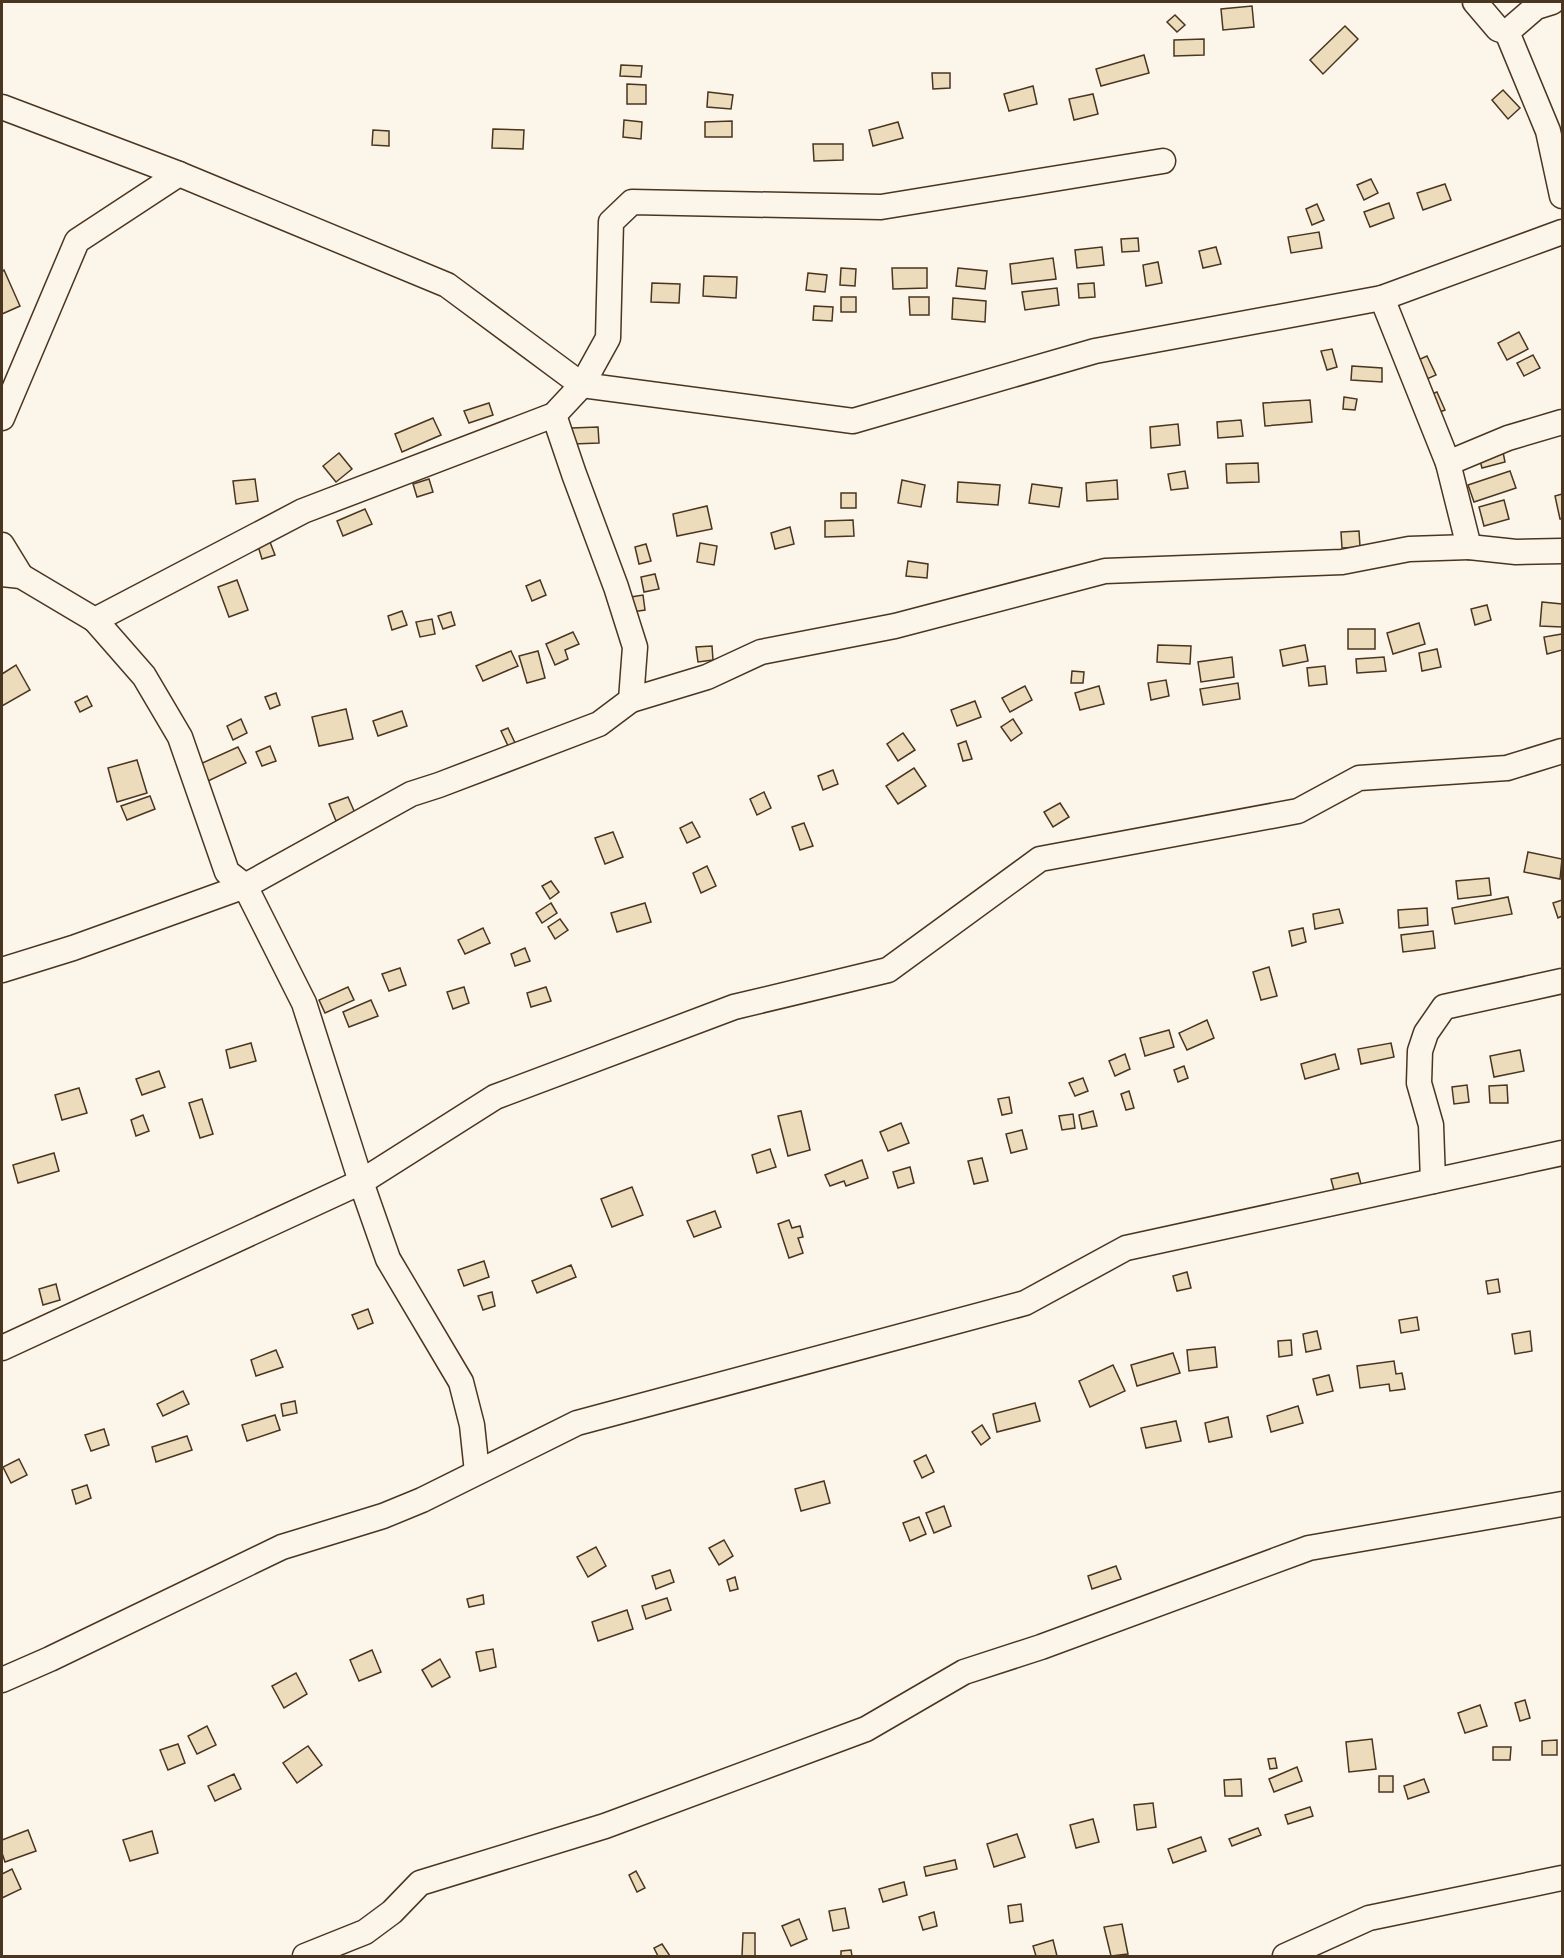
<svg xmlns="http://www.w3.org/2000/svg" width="1564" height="1958" font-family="Karla,sans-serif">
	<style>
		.building { fill: #ecdcbc; stroke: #4a3520; stroke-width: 1.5 }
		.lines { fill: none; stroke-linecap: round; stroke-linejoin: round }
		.minor-casing { stroke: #4a3520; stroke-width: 27 }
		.minor { stroke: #fbf6e9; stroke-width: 24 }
	</style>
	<rect width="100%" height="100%" fill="#fbf6e9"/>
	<g class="building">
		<path d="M1252 6 1254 27 1223 30 1221 9Z"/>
		<path d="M1175 15 1185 25 1177 32 1167 22Z"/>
		<path d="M1345 26 1358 39 1323 74 1310 60Z"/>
		<path d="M1204 39V55L1174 56V40Z"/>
		<path d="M1144 55 1149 73 1101 86 1096 69Z"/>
		<path d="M621 65 642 66 641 77 620 76Z"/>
		<path d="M932 73H950V88L933 89Z"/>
		<path d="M627 84 646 85V104H627Z"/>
		<path d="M1033 86 1037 104 1009 111 1004 94Z"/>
		<path d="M1503 90 1520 108 1508 119 1492 100Z"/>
		<path d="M708 92 733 95 731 109 707 107Z"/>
		<path d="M1093 94 1098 114 1074 120 1069 99Z"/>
		<path d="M624 120 642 122 641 139 623 137Z"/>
		<path d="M732 121V137H705V122Z"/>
		<path d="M898 122 903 138 873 146 869 130Z"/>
		<path d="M493 129 524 130 523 149 492 148Z"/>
		<path d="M373 130 389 131V146L372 145Z"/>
		<path d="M813 144H843V160L814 161Z"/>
		<path d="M1371 179 1378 193 1364 200 1357 185Z"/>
		<path d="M1445 184 1451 200 1423 210 1417 193Z"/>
		<path d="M1389 203 1394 218 1370 227 1364 212Z"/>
		<path d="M1317 204 1324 220 1312 225 1306 209Z"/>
		<path d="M1319 232 1322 248 1291 253 1288 237Z"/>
		<path d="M1138 238 1139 251 1122 252 1121 239Z"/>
		<path d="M1102 247 1104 265 1077 268 1075 250Z"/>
		<path d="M1216 247 1221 264 1203 268 1199 251Z"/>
		<path d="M1053 258 1056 279 1012 284 1010 264Z"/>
		<path d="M1158 262 1162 283 1146 286 1143 265Z"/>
		<path d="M841 268 856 269 855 286 840 285Z"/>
		<path d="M892 268H927V288L893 289Z"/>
		<path d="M958 268 987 271 985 289 956 286Z"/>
		<path d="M4 270 20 306 2 314V272Z"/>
		<path d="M808 273 827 275 825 292 806 290Z"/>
		<path d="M704 276 737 277 736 298 703 296Z"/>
		<path d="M652 283 680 284 679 303 651 302Z"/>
		<path d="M1094 283 1095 297 1079 298 1078 284Z"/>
		<path d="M1057 288 1059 305 1025 310 1022 292Z"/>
		<rect x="841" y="297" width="15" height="15"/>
		<path d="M909 297H929V315H910Z"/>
		<path d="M953 298 986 301 985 322 952 319Z"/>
		<path d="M814 306 833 307 832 321 813 320Z"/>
		<path d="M1519 332 1528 349 1507 360 1498 343Z"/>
		<path d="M1332 349 1337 367 1327 370 1321 351Z"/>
		<path d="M1533 355 1540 368 1524 376 1517 363Z"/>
		<path d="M1427 356 1436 375 1418 383 1409 364Z"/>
		<path d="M1352 366 1382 368V382L1351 380Z"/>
		<path d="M1437 392 1445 410 1432 415 1424 397Z"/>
		<path d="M1344 397 1357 399 1355 410 1343 409Z"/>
		<path d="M1310 400 1312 422 1265 426 1263 403Z"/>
		<path d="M489 403 493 415 469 423 464 411Z"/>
		<path d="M433 418 441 435 402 452 395 434Z"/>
		<path d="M1241 420 1243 436 1218 438 1217 422Z"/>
		<path d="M1178 424 1180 445 1151 448 1150 427Z"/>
		<path d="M598 427 599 443 573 444 572 428Z"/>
		<path d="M1502 447 1505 462 1482 468 1478 453Z"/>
		<path d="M339 453 352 469 336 482 323 466Z"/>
		<path d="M1258 463 1259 482 1227 483 1226 464Z"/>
		<path d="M1185 471 1188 488 1171 490 1168 474Z"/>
		<path d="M1510 471 1516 488 1474 502 1468 485Z"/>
		<path d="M255 479 258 501 236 504 233 481Z"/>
		<path d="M429 479 433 492 417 497 413 484Z"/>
		<path d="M902 480 925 485 921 507 898 503Z"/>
		<path d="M1117 480 1118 499 1087 501 1086 483Z"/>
		<path d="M958 482 1000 485 998 505 957 502Z"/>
		<path d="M1032 484 1062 488 1059 507 1029 503Z"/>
		<rect x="841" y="493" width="15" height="15"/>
		<path d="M1562 494V519H1560L1555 496Z"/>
		<path d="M1504 500 1509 519 1484 526 1479 507Z"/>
		<path d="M707 506 712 529 677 536 673 514Z"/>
		<path d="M365 509 372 524 343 536 337 521Z"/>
		<path d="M853 520 854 536 825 537V521Z"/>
		<path d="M790 527 794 544 775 549 771 533Z"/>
		<path d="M1359 531 1360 547 1342 548 1341 532Z"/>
		<path d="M270 542 275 555 262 559 258 546Z"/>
		<path d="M700 543 717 546 714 565 697 562Z"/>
		<path d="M646 544 651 561 639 564 635 547Z"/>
		<path d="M908 561 928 564 927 578 906 576Z"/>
		<path d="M655 574 659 589 644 592 641 577Z"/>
		<path d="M237 580 248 610 229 617 218 587Z"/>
		<path d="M540 580 546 595 532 601 526 586Z"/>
		<path d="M643 595 645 610 632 612 631 597Z"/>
		<path d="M1542 602 1562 604V627L1540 626Z"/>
		<path d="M1487 605 1491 620 1475 625 1471 609Z"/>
		<path d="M402 611 407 625 392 630 388 616Z"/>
		<path d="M451 612 455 625 443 629 438 616Z"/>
		<path d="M432 619 435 634 420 637 416 622Z"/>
		<path d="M1419 623 1425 644 1393 654 1387 633Z"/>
		<rect x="1348" y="629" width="27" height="20"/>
		<path d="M573 632 579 644 565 650 568 659 555 665 546 644Z"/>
		<path d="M1562 634V650L1547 654 1544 637Z"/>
		<path d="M1158 645 1191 646 1190 664 1157 662Z"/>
		<path d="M1305 645 1308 661 1283 666 1280 650Z"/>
		<path d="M712 646 713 660 698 662 696 647Z"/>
		<path d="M1437 649 1441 667 1422 671 1419 653Z"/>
		<path d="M511 651 518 666 483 681 476 666Z"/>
		<path d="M538 651 545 678 527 683 519 656Z"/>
		<path d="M1232 657 1234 677 1201 682 1198 662Z"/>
		<path d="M1384 657 1386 671 1357 673 1356 659Z"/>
		<path d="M16 665 30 690 2 706V674Z"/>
		<path d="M1325 666 1327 684 1309 686 1307 668Z"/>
		<path d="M1072 671 1084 672 1083 683H1071Z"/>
		<path d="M1166 680 1169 696 1151 700 1148 683Z"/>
		<path d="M1238 683 1240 699 1203 705 1200 689Z"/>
		<path d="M1025 686 1032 700 1010 712 1002 698Z"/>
		<path d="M1099 686 1104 704 1080 710 1075 693Z"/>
		<path d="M276 693 280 705 270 709 265 697Z"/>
		<path d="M87 696 92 706 80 712 75 702Z"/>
		<path d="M975 701 981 717 957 726 951 710Z"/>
		<path d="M346 709 353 739 319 746 312 717Z"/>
		<path d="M402 711 407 726 378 736 373 721Z"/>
		<path d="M241 719 247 733 233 740 227 726Z"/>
		<path d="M1013 719 1022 733 1011 741 1001 727Z"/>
		<path d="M508 728 517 747 510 750 501 731Z"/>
		<path d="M903 733 915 750 898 761 887 744Z"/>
		<path d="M966 741 972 759 963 761 958 744Z"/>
		<path d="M270 746 276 761 262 766 256 752Z"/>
		<path d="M238 747 246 763 206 782 198 765Z"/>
		<path d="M137 760 147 793 117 802 108 768Z"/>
		<path d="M914 768 926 786 898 804 886 786Z"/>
		<path d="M833 770 838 784 823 790 818 776Z"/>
		<path d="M764 792 771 808 757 815 750 799Z"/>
		<path d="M150 796 155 809 127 820 121 806Z"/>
		<path d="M348 797 355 813 336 821 329 804Z"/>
		<path d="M1060 803 1069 817 1053 827 1044 812Z"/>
		<path d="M692 822 700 837 687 843 680 828Z"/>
		<path d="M804 823 813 846 800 850 792 827Z"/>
		<path d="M613 832 623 857 605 864 595 838Z"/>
		<path d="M1528 852 1562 859 1560 879 1524 872Z"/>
		<path d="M707 866 716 886 701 893 693 873Z"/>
		<path d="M1489 878 1491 895 1458 899 1456 881Z"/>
		<path d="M551 881 559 892 550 899 542 886Z"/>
		<path d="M1508 897 1512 914 1455 924 1452 908Z"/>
		<path d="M1562 900V916L1558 918 1553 903Z"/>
		<path d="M551 903 557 913 542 923 536 913Z"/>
		<path d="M645 903 651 922 617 932 611 913Z"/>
		<path d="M1427 908 1428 925 1399 928 1398 910Z"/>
		<path d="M1339 909 1343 923 1315 929 1313 914Z"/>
		<path d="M560 919 568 930 555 939 548 927Z"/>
		<path d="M483 928 490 943 465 954 458 940Z"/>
		<path d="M1303 928 1306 942 1292 946 1289 931Z"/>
		<path d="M1433 931 1435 948 1403 952 1401 935Z"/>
		<path d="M525 948 530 961 515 966 511 954Z"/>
		<path d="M1269 967 1277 996 1261 1000 1253 972Z"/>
		<path d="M400 968 406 985 389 991 382 974Z"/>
		<path d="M348 987 354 1000 325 1013 319 1000Z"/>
		<path d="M464 987 469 1003 453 1009 447 992Z"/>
		<path d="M546 987 551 1001 531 1007 527 993Z"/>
		<path d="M371 1000 378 1016 349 1027 343 1012Z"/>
		<path d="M1207 1020 1214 1038 1187 1050 1179 1033Z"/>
		<path d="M1169 1030 1174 1047 1145 1056 1140 1038Z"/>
		<path d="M251 1043 256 1061 230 1068 226 1050Z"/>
		<path d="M1391 1043 1394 1057 1361 1064 1358 1049Z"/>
		<path d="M1520 1050 1524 1071 1494 1077 1490 1056Z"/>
		<path d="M1125 1054 1130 1069 1115 1076 1109 1061Z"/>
		<path d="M1335 1054 1339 1069 1305 1079 1301 1064Z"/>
		<path d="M1184 1066 1188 1078 1178 1082 1174 1070Z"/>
		<path d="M159 1071 165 1087 142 1095 136 1079Z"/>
		<path d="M1083 1078 1088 1091 1075 1096 1069 1083Z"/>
		<path d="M1467 1085 1469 1102 1454 1104 1452 1087Z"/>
		<path d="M1507 1085 1508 1103H1490L1489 1086Z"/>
		<path d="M79 1088 87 1113 62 1120 55 1095Z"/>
		<path d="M1129 1091 1134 1108 1126 1110 1121 1094Z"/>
		<path d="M1009 1097 1012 1113 1002 1115 998 1099Z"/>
		<path d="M202 1099 213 1134 200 1138 189 1103Z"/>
		<path d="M801 1111 810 1150 788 1156 778 1116Z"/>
		<path d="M1093 1111 1097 1126 1082 1129 1079 1115Z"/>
		<path d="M1073 1114 1075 1128 1062 1130 1059 1116Z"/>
		<path d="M143 1115 149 1131 136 1136 131 1120Z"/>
		<path d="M901 1123 909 1143 888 1151 880 1132Z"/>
		<path d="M1022 1130 1027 1149 1011 1153 1006 1134Z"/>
		<path d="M770 1149 776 1167 757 1173 752 1155Z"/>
		<path d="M54 1153 59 1171 18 1183 13 1165Z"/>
		<path d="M982 1158 988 1181 974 1184 968 1161Z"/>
		<path d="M862 1160 868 1178 846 1186 844 1181 830 1186 825 1175Z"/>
		<path d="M910 1167 914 1183 898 1188 893 1172Z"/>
		<path d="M1358 1173 1362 1188 1335 1194 1331 1179Z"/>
		<path d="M632 1187 643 1215 612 1227 601 1199Z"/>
		<path d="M715 1211 721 1227 694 1237 687 1221Z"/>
		<path d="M789 1220 792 1228 800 1226 803 1237 798 1238 803 1253 789 1258 778 1224Z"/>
		<path d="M484 1261 489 1277 464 1286 458 1270Z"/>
		<path d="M571 1265 576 1277 537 1293 532 1281Z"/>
		<path d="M1187 1272 1191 1288 1177 1291 1173 1276Z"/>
		<path d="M1498 1279 1500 1292 1488 1294 1486 1281Z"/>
		<path d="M56 1284 60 1300 43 1305 39 1289Z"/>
		<path d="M492 1292 495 1306 483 1310 478 1296Z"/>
		<path d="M368 1309 373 1323 358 1329 352 1315Z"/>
		<path d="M1417 1317 1419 1330 1401 1333 1399 1320Z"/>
		<path d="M1317 1331 1321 1349 1306 1352 1303 1334Z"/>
		<path d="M1530 1331 1532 1351 1515 1354 1512 1334Z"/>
		<path d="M1291 1340 1292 1355 1279 1357 1278 1341Z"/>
		<path d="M1215 1347 1217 1367 1189 1371 1187 1350Z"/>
		<path d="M276 1350 283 1367 256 1376 251 1360Z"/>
		<path d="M1173 1353 1180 1373 1137 1386 1131 1365Z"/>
		<path d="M1394 1361 1396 1374 1402 1373 1405 1389 1390 1391 1389 1384 1360 1388 1357 1366Z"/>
		<path d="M1113 1365 1125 1391 1090 1407 1079 1381Z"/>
		<path d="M1329 1375 1333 1391 1317 1395 1313 1379Z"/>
		<path d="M183 1391 189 1404 163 1416 157 1404Z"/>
		<path d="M295 1401 297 1413 283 1416 281 1404Z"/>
		<path d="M1035 1403 1040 1421 997 1432 993 1414Z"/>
		<path d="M1298 1406 1303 1423 1271 1432 1267 1416Z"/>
		<path d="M275 1415 280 1430 247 1441 242 1425Z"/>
		<path d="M1228 1417 1232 1437 1209 1442 1205 1423Z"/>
		<path d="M1176 1421 1181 1441 1146 1448 1141 1428Z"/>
		<path d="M982 1425 990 1438 981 1445 972 1432Z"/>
		<path d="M104 1429 109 1445 91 1451 85 1435Z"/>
		<path d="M187 1436 192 1450 156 1462 152 1447Z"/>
		<path d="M926 1455 934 1472 922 1478 914 1461Z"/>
		<path d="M19 1459 27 1475 11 1483 3 1467Z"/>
		<path d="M824 1481 830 1503 801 1511 795 1489Z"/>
		<path d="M87 1485 91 1498 76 1504 72 1490Z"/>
		<path d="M944 1506 951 1526 934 1533 926 1513Z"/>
		<path d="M919 1517 926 1534 910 1541 903 1523Z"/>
		<path d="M724 1540 733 1556 719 1565 709 1548Z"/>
		<path d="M596 1547 606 1566 588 1577 577 1557Z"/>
		<path d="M1116 1566 1121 1579 1092 1589 1088 1576Z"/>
		<path d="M670 1570 674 1582 656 1589 652 1576Z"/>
		<path d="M735 1577 738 1589 730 1591 727 1580Z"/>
		<path d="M483 1595 484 1604 469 1607 467 1599Z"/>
		<path d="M667 1598 671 1610 646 1619 642 1606Z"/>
		<path d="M627 1610 633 1629 598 1641 592 1622Z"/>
		<path d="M493 1649 496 1667 480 1671 476 1652Z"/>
		<path d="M372 1650 381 1672 359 1681 350 1660Z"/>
		<path d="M440 1659 450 1677 432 1687 422 1670Z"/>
		<path d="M296 1673 307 1694 284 1708 272 1686Z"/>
		<path d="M1525 1700 1530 1718 1520 1721 1515 1703Z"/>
		<path d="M1480 1705 1487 1726 1465 1733 1458 1713Z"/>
		<path d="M207 1726 216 1745 197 1754 188 1736Z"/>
		<path d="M1372 1739 1376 1769 1349 1772 1346 1742Z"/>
		<path d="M1557 1740V1755H1542V1741Z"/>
		<path d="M178 1744 185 1763 168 1770 160 1750Z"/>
		<path d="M308 1746 322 1765 297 1783 283 1763Z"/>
		<path d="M1493 1747H1511L1510 1760H1493Z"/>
		<path d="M1275 1758 1277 1768 1270 1769 1268 1759Z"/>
		<path d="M1297 1767 1302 1781 1274 1792 1269 1779Z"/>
		<path d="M234 1774 241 1789 215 1801 208 1786Z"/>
		<rect x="1379" y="1776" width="14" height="16"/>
		<path d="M1241 1779 1242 1796H1225L1224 1780Z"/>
		<path d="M1424 1779 1429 1792 1408 1799 1404 1786Z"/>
		<path d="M1153 1803 1156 1827 1137 1830 1134 1805Z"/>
		<path d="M1310 1807 1313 1816 1288 1824 1285 1815Z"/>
		<path d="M1093 1819 1099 1842 1076 1848 1070 1825Z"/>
		<path d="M1258 1828 1261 1835 1232 1846 1229 1839Z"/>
		<path d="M28 1830 36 1851 5 1862 2 1853V1840Z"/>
		<path d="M152 1831 158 1853 130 1861 123 1840Z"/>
		<path d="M1017 1834 1025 1857 994 1867 987 1844Z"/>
		<path d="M1201 1837 1206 1851 1173 1863 1168 1849Z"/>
		<path d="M955 1860 957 1869 926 1876 924 1867Z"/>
		<path d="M12 1869 21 1889 2 1898V1874Z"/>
		<path d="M636 1871 645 1888 637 1892 629 1875Z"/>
		<path d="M904 1882 907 1895 883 1902 879 1889Z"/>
		<path d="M1021 1904 1023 1921 1010 1923 1008 1906Z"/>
		<path d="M845 1908 849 1928 833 1931 829 1911Z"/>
		<path d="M934 1912 937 1926 923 1930 919 1917Z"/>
		<path d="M799 1919 807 1939 791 1946 782 1926Z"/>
		<path d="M1122 1924 1128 1954 1111 1956 1104 1927Z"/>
		<path d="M743 1933H755V1956H742Z"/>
		<path d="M1053 1940 1057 1956H1036L1033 1946Z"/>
		<path d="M662 1944 670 1956H658L654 1948Z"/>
		<path d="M851 1950 852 1956H841V1951Z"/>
	</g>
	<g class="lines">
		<defs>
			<g id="minor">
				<path d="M1475 2 1498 29 1507 32"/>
				<path d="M1552 2 1536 7 1507 32 1548 131 1562 196"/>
				<path d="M2 107 179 174 447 285 582 385 853 421 1095 351 1382 298 1562 232"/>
				<path d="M1382 298 1448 463 1469 547 1516 552 1562 551"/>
				<path d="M2 418 77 241 179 174"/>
				<path d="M1448 463 1508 438 1562 422"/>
				<path d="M2 545 21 576"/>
				<path d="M2 574 21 576 95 620 303 511 554 415 582 385 608 338 611 222 632 202 881 207 1163 161"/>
				<path d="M95 620 144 676 180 737 227 872 245 886 304 1003 361 1182 388 1259 461 1382 472 1425 477 1472"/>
				<path d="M631 700 707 677 761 652 895 626 1105 571 1342 562 1409 549 1469 547"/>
				<path d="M2 970 73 948 245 886 411 794 439 785 599 724 631 700 635 647 616 587 574 474 554 415"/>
				<path d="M1433 1181 1431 1125 1419 1083 1420 1051 1426 1033 1444 1007 1562 981"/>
				<path d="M2 1348 361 1182 495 1097 734 1007 888 970 1040 859 1298 811 1359 778 1507 768 1562 751"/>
				<path d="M2 1680 50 1659 282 1547 383 1516 422 1500 577 1423 1025 1303 1126 1248 1562 1153"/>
				<path d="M305 1956 365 1932 392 1912 420 1883 605 1826 866 1729 964 1672 1041 1647 1309 1548 1562 1504"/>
				<path d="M1285 1956 1369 1918 1562 1878"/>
			</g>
		</defs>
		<use href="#minor" class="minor-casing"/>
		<use href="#minor" class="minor"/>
	</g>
	<rect width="1564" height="1958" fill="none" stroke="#4a3520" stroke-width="6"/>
</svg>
